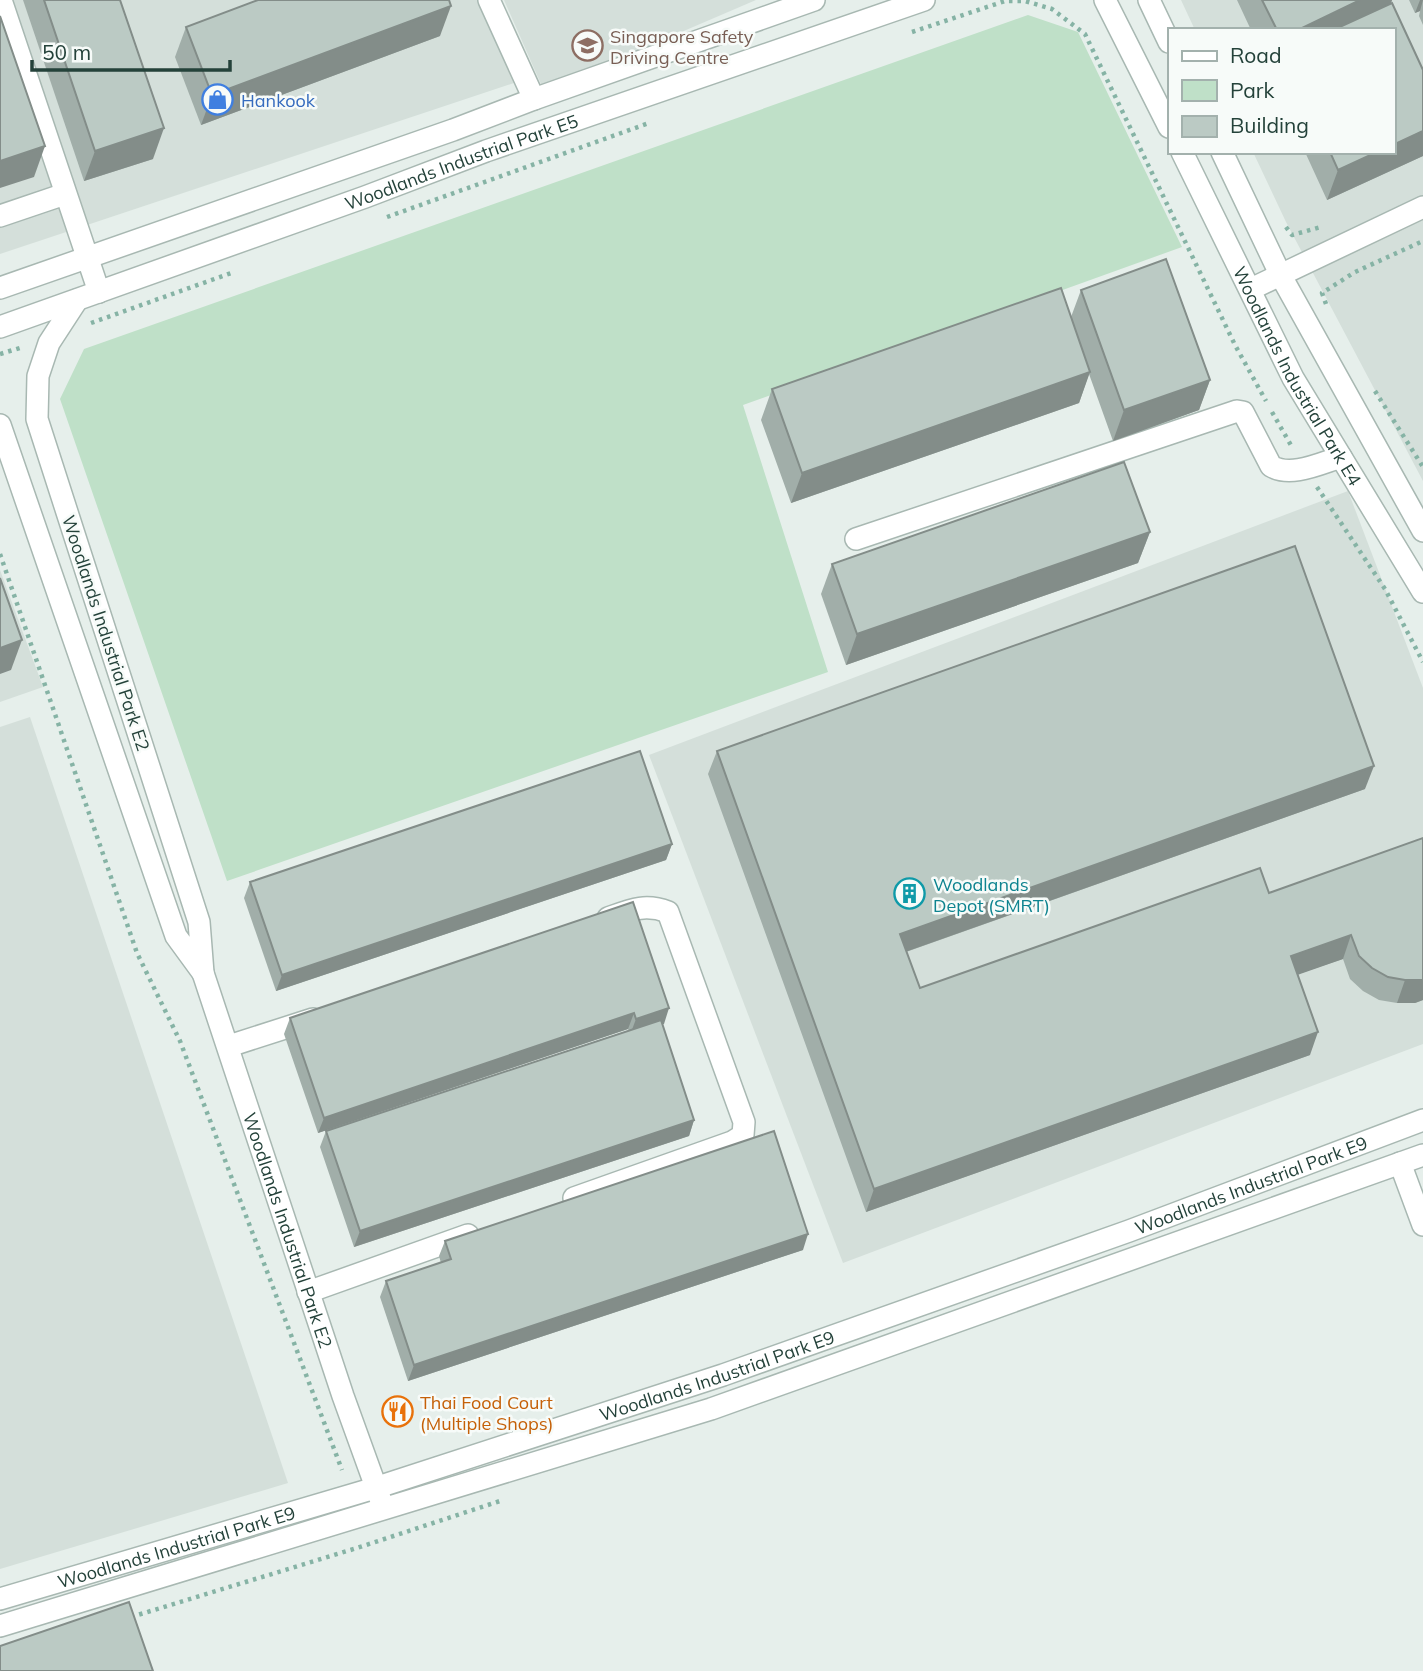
<svg xmlns="http://www.w3.org/2000/svg" width="1423" height="1671" font-family="Mulish,sans-serif">
	<style>
		.built { fill: #d4dfda }
		.green { fill: #bfe0c8 }
		.lines { fill: none; stroke-linecap: round; stroke-linejoin: round }
		.minor-casing { stroke: #a8b8b2; stroke-width: 24 }
		.path { stroke: #86b3a5; stroke-width: 4.5; stroke-dasharray: 3.5 5; stroke-linecap: butt }
		.minor { stroke: #fff; stroke-width: 21 }
		.wall { fill: #a1aea9 }
		.shaded-wall { fill: #838d89 }
		.building { fill: #bbcac4; stroke: #838d89; stroke-width: 2 }
		.labels { text-anchor: middle; dominant-baseline: central; stroke-width: 5; stroke-linejoin: round; paint-order: stroke }
		.education-label { font-size: 18px; fill: #785e54; stroke: #f7fbf9; text-anchor: start }
		.shop-label { font-size: 18px; fill: #366cbe; stroke: #f7fbf9; text-anchor: start }
		.street-label { font-size: 18px; fill: #24423a; stroke: #f7fbf9 }
		.culture-label { font-size: 18px; fill: #0d838f; stroke: #f7fbf9; text-anchor: start }
		.food-label { font-size: 18px; fill: #c56008; stroke: #f7fbf9; text-anchor: start }
	</style>
	<rect width="100%" height="100%" fill="#e6efeb"/>
	<g class="built">
		<path d="M0 0H487L520 81 0 254Z"/>
		<path d="M504 0H756L544 91Z"/>
		<path d="M1181 0H1423V481L1286 222 1253 152H1393V30H1195Z"/>
		<path d="M1348 491 1423 688V1044L843 1263 649 755Z"/>
		<path d="M0 570 43 687 0 702Z"/>
		<path d="M30 717 288 1483 0 1569V727Z"/>
	</g>
	<path class="green" d="M1028 15 1078 32 1182 247 743 405 828 672 227 881 60 399 84 349Z"/>
	<g class="lines">
		<defs>
			<g id="minor">
				<path d="M1 0 99 292"/>
				<path d="M489 0 534 99"/>
				<path d="M1105 0 1169 127"/>
				<path d="M1149 0 1169 42"/>
				<path id="s1" d="M1182 152 1293 378 1423 592"/>
				<path d="M1222 152 1281 276 1423 531"/>
				<path d="M0 216 65 194"/>
				<path d="M0 288 453 130 534 99 814 0"/>
				<path d="M1251 289 1423 207"/>
				<path id="s2" d="M0 327 365 197 486 151 924 0"/>
				<path d="M0 425 176 936 203 973 199 922 37 419 38 376 49 343 77 300"/>
				<path d="M856 539 1237 411 1243 412 1271 466C1291 478 1321 463 1341 457"/>
				<path id="s3" d="M203 973 343 1396 381 1501"/>
				<path d="M229 1046 313 1019"/>
				<path d="M1400 1163 1423 1225"/>
				<path d="M574 1198 732 1142 743 1135 744 1122 668 912C645 903 630 910 608 918"/>
				<path d="M308 1292 468 1235"/>
				<path id="s4" d="M0 1599 375 1488 723 1375 1129 1231 1423 1120"/>
				<path d="M0 1626 711 1409 1423 1155"/>
			</g>
		</defs>
		<use href="#minor" class="minor-casing"/>
		<g class="path">
			<path d="M912 32 1005 1H1025L1052 9 1085 34 1235 345 1266 401"/>
			<path d="M387 217 649 123"/>
			<path d="M1286 227 1292 235 1321 227"/>
			<path d="M1326 304 1322 293 1355 272 1423 241"/>
			<path d="M91 323 234 272"/>
			<path d="M0 354 23 347"/>
			<path d="M1375 391 1423 467"/>
			<path d="M1272 412 1292 447"/>
			<path d="M1317 487 1385 589 1423 662"/>
			<path d="M0 554 137 953 180 1041 342 1470"/>
			<path d="M131 1617 357 1548 500 1501"/>
		</g>
		<use href="#minor" class="minor"/>
	</g>
	<g class="wall">
		<path d="M23 0H120L153 159 84 181Z"/>
		<path d="M1237 0H1392L1391 3H1392L1423 70V156L1327 200 1305 152H1393V30H1251Z"/>
		<path d="M1409 0H1423V25L1419 16 1420 11 1415 13Z"/>
		<path d="M186 27 440 36 201 125 175 57Z"/>
		<path d="M1081 290 1210 380 1199 410 1113 441 1089 374 1079 403 791 503 761 420 772 389 1071 317Z"/>
		<path d="M1150 532 1138 563 846 665 821 594 832 564Z"/>
		<path d="M717 751 1365 789 906 952 920 988 1269 893 1423 838V1000L1415 1003H1397L1379 1000 1363 991 1350 979 1343 959 1298 974 1310 1055 866 1212 708 774Z"/>
		<path d="M672 844 666 860 276 991 244 898 250 882Z"/>
		<path d="M633 902 664 1024H662L694 1120 689 1136 354 1247 320 1147 326 1131 629 1031 628 1029 318 1133 284 1034 290 1018Z"/>
		<path d="M445 1241 803 1250 408 1381 380 1297 386 1281 441 1263 439 1256Z"/>
	</g>
	<g class="shaded-wall">
		<path d="M1360 0H1392L1388 12 1350 30H1298Z"/>
		<path d="M1420 0H1423L1420 11 1415 13Z"/>
		<path d="M451 6 440 36 201 125 212 95Z"/>
		<path d="M164 128 153 159 84 181 95 151Z"/>
		<path d="M1423 131V156L1327 200 1338 170 1377 152H1393V145Z"/>
		<path d="M45 146 34 177 0 188V161Z"/>
		<path d="M1090 372 1079 403 791 503 802 473Z"/>
		<path d="M1210 380 1199 410 1113 441 1124 410Z"/>
		<path d="M1150 532 1138 563 846 665 857 634Z"/>
		<path d="M22 640 11 670 0 674V648Z"/>
		<path d="M1374 766 1365 789 891 957 900 934Z"/>
		<path d="M672 844 666 860 276 991 282 975Z"/>
		<path d="M1351 935 1343 959 1283 980 1291 956Z"/>
		<path d="M1405 980H1423V1000L1415 1003H1397Z"/>
		<path d="M669 1008 664 1024 630 1035 636 1019Z"/>
		<path d="M634 1013 628 1029 318 1133 324 1118Z"/>
		<path d="M1318 1032 1310 1055 866 1212 874 1189Z"/>
		<path d="M694 1120 689 1136 354 1247 360 1231Z"/>
		<path d="M808 1234 803 1250 408 1381 414 1365Z"/>
	</g>
	<g class="building">
		<path d="M44 0H120L164 128 95 151Z"/>
		<path d="M258 0H449L451 6 212 95 186 27Z"/>
		<path d="M1262 0H1360L1298 30H1277Z"/>
		<path d="M1392 3 1423 70V131L1393 145V30H1333Z"/>
		<path d="M0 16 45 146 0 161Z"/>
		<path d="M1330 152H1377L1338 170Z"/>
		<path d="M1166 259 1210 380 1124 410 1081 290Z"/>
		<path d="M1061 288 1090 372 802 473 772 389Z"/>
		<path d="M1124 462 1150 532 857 634 832 564Z"/>
		<path d="M1295 546 1374 766 900 934 920 988 1260 868 1269 893 1423 838V980H1405L1388 977 1372 968 1359 956 1351 935 1291 956 1318 1032 874 1189 717 751Z"/>
		<path d="M0 578 22 640 0 648Z"/>
		<path d="M640 751 672 844 282 975 250 882Z"/>
		<path d="M633 902 669 1008 636 1019 634 1013 324 1118 290 1018Z"/>
		<path d="M661 1020 694 1120 360 1231 326 1131Z"/>
		<path d="M774 1131 808 1234 414 1365 386 1281 451 1259 445 1241Z"/>
		<path d="M129 1602 153 1671H0V1646Z"/>
	</g>
	<defs>
		<symbol id="school-ring" viewBox="-11 -11 22 22"><circle r="9.5" fill="#f7fbf9" stroke="#8d6e63" stroke-width="1.5"/><path d="M0-5L7-2L0 1L-7-2ZM-4 1L0 2.5L4 1V4Q0 6-4 4Z" fill="#8d6e63"/></symbol>
		<symbol id="shop-ring" viewBox="-11 -11 22 22"><circle r="9.5" fill="#f7fbf9" stroke="#3f7fe0" stroke-width="1.5"/><path d="M-5-2.5h2.3a2.7 3.5 0 0 1 5.4 0H5L5.5 6h-11ZM-1.5-2.5h3a1.5 2.3 0 0 0-3 0Z" fill="#3f7fe0"/></symbol>
		<symbol id="building-ring" viewBox="-11 -11 22 22"><circle r="9.5" fill="#f7fbf9" stroke="#0f9aa8" stroke-width="1.5"/><path d="M-4-6H4V6H1V3H-1V6H-4ZM-2.5-4.3h1.7v1.8h-1.7ZM.8-4.3h1.7v1.8H.8ZM-2.5-1h1.7V.8h-1.7ZM.8-1h1.7V.8H.8Z" fill="#0f9aa8"/></symbol>
		<symbol id="restaurant-ring" viewBox="-11 -11 22 22"><circle r="9.5" fill="#f7fbf9" stroke="#e8710a" stroke-width="1.5"/><path d="M-5-6h1v4h1v-4h1v4h1v-4h1v5L-1.5 .5V6h-2V.5L-5-1ZM5-6V6H3V1.5H1.5Q1.5-4 5-6Z" fill="#e8710a"/></symbol>
	</defs>
	<g fill-rule="evenodd">
		<use href="#school-ring" x="570" y="28" width="35" height="35"/>
		<use href="#shop-ring" x="200" y="82" width="35" height="35"/>
		<use href="#building-ring" x="892" y="876" width="35" height="35"/>
		<use href="#restaurant-ring" x="380" y="1394" width="35" height="35"/>
	</g>
	<g class="labels">
		<g class="education-label">
			<text x="610" y="36">Singapore Safety<tspan x="610" dy="21">Driving Centre</tspan></text>
		</g>
		<g class="shop-label">
			<text x="241" y="100">Hankook</text>
		</g>
		<g class="street-label">
			<text stroke="none"><textPath href="#s2" startOffset="490">Woodlands Industrial Park E5</textPath></text>
			<text stroke="none"><textPath href="#s1" startOffset="252">Woodlands Industrial Park E4</textPath></text>
			<text transform="translate(106 633) rotate(72)">Woodlands Industrial Park E2</text>
			<text stroke="none"><textPath href="#s4" startOffset="1318">Woodlands Industrial Park E9</textPath></text>
			<text stroke="none"><textPath href="#s3" startOffset="271">Woodlands Industrial Park E2</textPath></text>
			<text stroke="none"><textPath href="#s4" startOffset="751">Woodlands Industrial Park E9</textPath></text>
			<text stroke="none"><textPath href="#s4" startOffset="184">Woodlands Industrial Park E9</textPath></text>
		</g>
		<g class="culture-label">
			<text x="933" y="884">Woodlands<tspan x="933" dy="21">Depot (SMRT)</tspan></text>
		</g>
		<g class="food-label">
			<text x="420" y="1402">Thai Food Court<tspan x="420" dy="21">(Multiple Shops)</tspan></text>
		</g>
	</g>
	<rect x="1168" y="28" width="228" height="126" fill="#f7fbf9" stroke="#a3b1ad" stroke-width="2"/>
	<rect x="1182" y="51" width="35" height="10" fill="#ffffff" stroke="#a3b1ad" stroke-width="2"/>
	<text x="1230" y="63" font-size="21" fill="#24423a">Road</text>
	<rect x="1182" y="80" width="35" height="21" fill="#bfe0c8" stroke="#a3b1ad" stroke-width="2"/>
	<text x="1230" y="98" font-size="21" fill="#24423a">Park</text>
	<rect x="1182" y="116" width="35" height="21" fill="#bbcac4" stroke="#a3b1ad" stroke-width="2"/>
	<text x="1230" y="133" font-size="21" fill="#24423a">Building</text>
	<path d="M32 60v10h198v-10" fill="none" stroke="#24423a" stroke-width="3.5"/>
	<text x="42" y="60" font-size="21" fill="#24423a" stroke="#f7fbf9" stroke-width="5" paint-order="stroke">50 m</text>
</svg>
